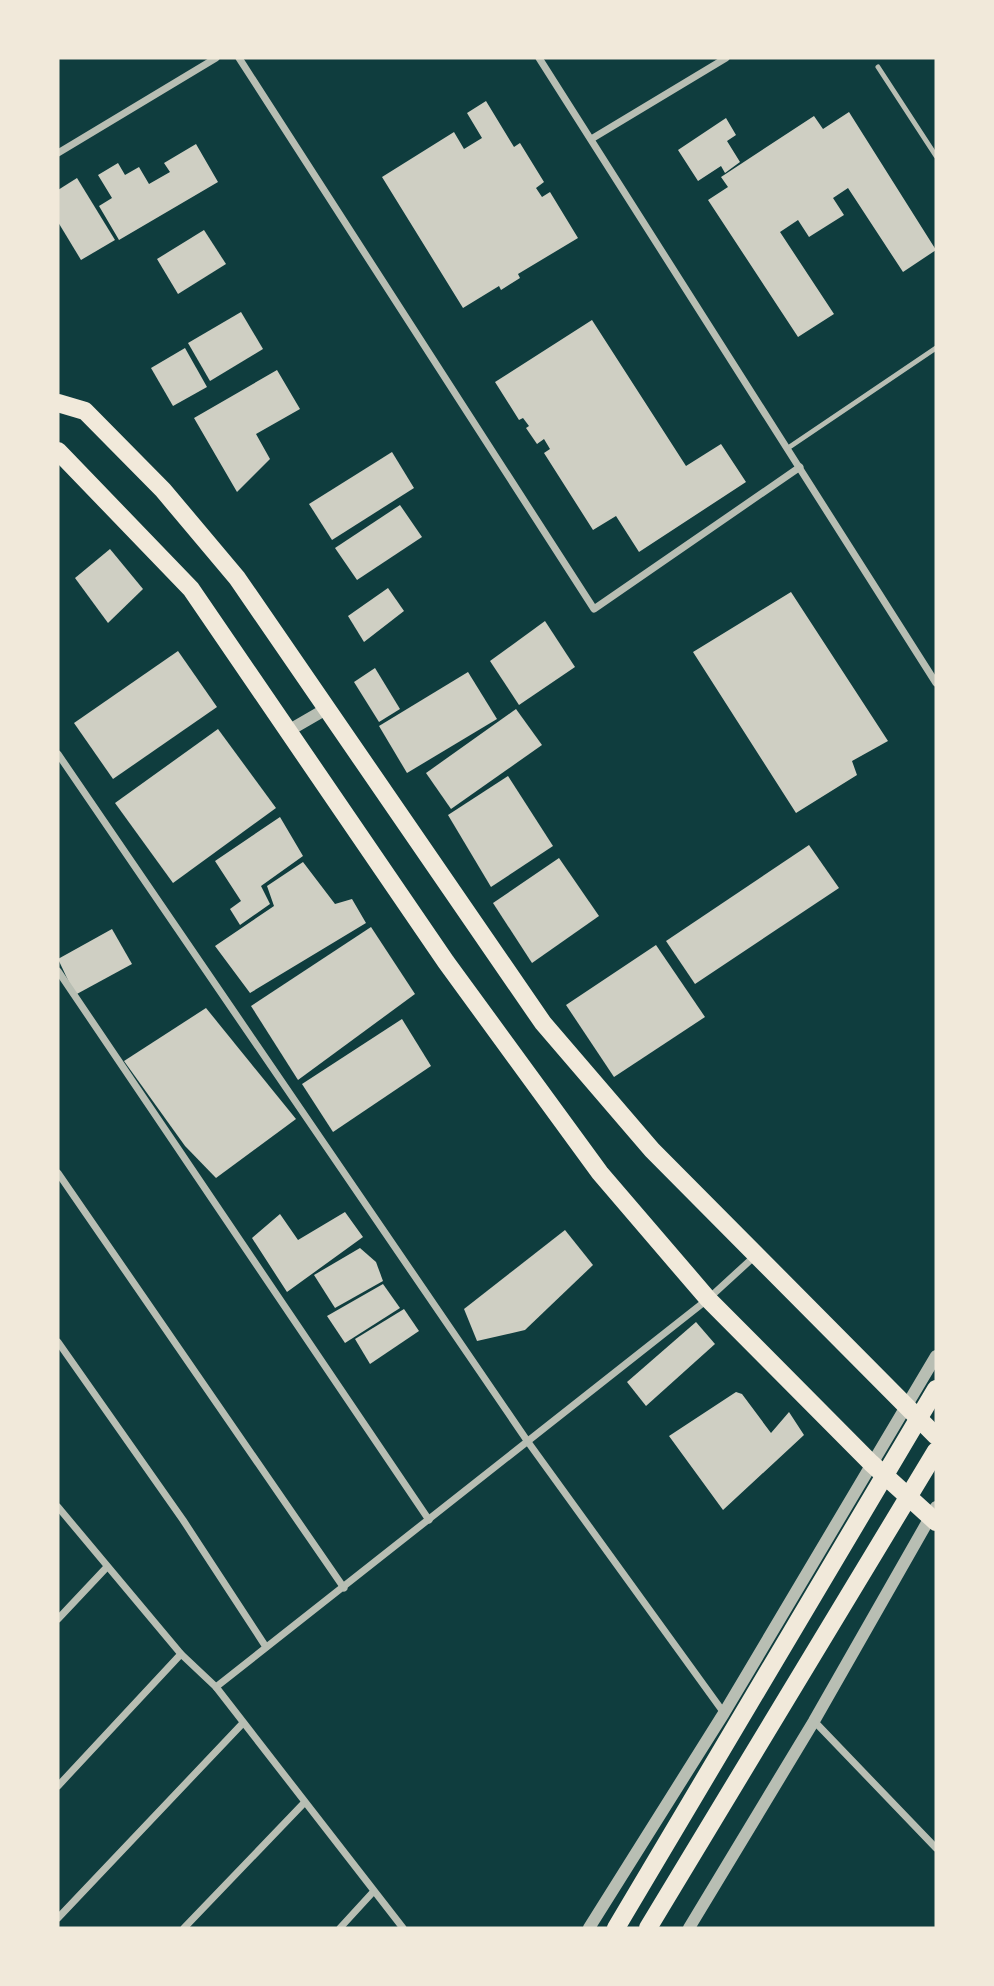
<svg xmlns="http://www.w3.org/2000/svg" width="994" height="1986" font-family="'Varela Round',sans-serif">
	<style>
		.building { fill: #cfcfc3 }
		.lines { fill: none; stroke-linecap: round; stroke-linejoin: round }
		.service { stroke: #b8beb3; stroke-width: 5 }
		.minor { stroke: #b8beb3; stroke-width: 7 }
		.tertiary { stroke: #b8beb3; stroke-width: 12 }
		.primary { stroke: #f1e9da; stroke-width: 18 }
	</style>
	<rect width="100%" height="100%" fill="#0f3d3e"/>
	<g class="building">
		<path d="M486 101 514 147 520 143 544 182 536 188 542 197 550 192 578 238 518 274 520 278 501 290 499 286 463 308 382 177 454 132 464 149 482 138 467 113Z"/>
		<path d="M849 112 936 250 903 272 848 188 833 198 844 215 809 237 798 220 780 232 834 314 798 337 708 200 728 187 721 177 814 116 823 129Z"/>
		<path d="M726 118 736 135 727 141 740 162 725 173 721 166 698 181 678 150Z"/>
		<path d="M196 144 218 182 119 240 99 206 112 198 98 175 118 163 125 175 139 167 149 184 170 172 164 163Z"/>
		<path d="M77 178 115 240 81 260 58 222V190Z"/>
		<path d="M204 230 226 264 178 294 157 259Z"/>
		<path d="M241 312 263 349 210 381 188 343Z"/>
		<path d="M592 320 686 466 721 444 746 482 639 552 616 516 593 530 544 453 550 449 544 439 537 444 526 428 529 426 523 418 519 420 495 382Z"/>
		<path d="M185 348 207 387 173 406 151 368Z"/>
		<path d="M277 370 300 409 256 434 270 459 237 492 194 418Z"/>
		<path d="M392 452 414 488 332 540 309 504Z"/>
		<path d="M400 505 422 537 357 580 335 548Z"/>
		<path d="M110 549 143 589 108 623 75 578Z"/>
		<path d="M388 588 404 611 364 642 348 616Z"/>
		<path d="M791 592 888 741 852 761 857 775 796 813 693 652Z"/>
		<path d="M545 621 575 667 519 705 490 661Z"/>
		<path d="M178 651 217 707 113 779 74 723Z"/>
		<path d="M375 668 400 709 379 722 354 682Z"/>
		<path d="M468 672 497 719 407 773 379 726Z"/>
		<path d="M516 709 542 745 451 809 426 773Z"/>
		<path d="M218 729 276 808 173 883 115 803Z"/>
		<path d="M508 776 553 846 491 887 448 815Z"/>
		<path d="M280 817 303 856 261 886 270 904 240 925 230 909 241 901 215 861Z"/>
		<path d="M809 845 839 888 695 984 666 941Z"/>
		<path d="M559 858 599 916 532 963 493 903Z"/>
		<path d="M303 862 335 904 352 899 366 923 250 993 215 946 274 906 267 886Z"/>
		<path d="M371 927 415 994 298 1080 251 1006Z"/>
		<path d="M112 929 132 964 75 995 58 959Z"/>
		<path d="M656 945 705 1017 614 1077 566 1005Z"/>
		<path d="M206 1008 296 1119 216 1178 185 1146 124 1061Z"/>
		<path d="M402 1019 431 1066 333 1132 302 1084Z"/>
		<path d="M345 1212 363 1237 287 1292 252 1238 280 1214 298 1240Z"/>
		<path d="M565 1230 593 1265 525 1330 477 1341 464 1309Z"/>
		<path d="M360 1248 376 1262 383 1281 335 1308 314 1275Z"/>
		<path d="M383 1284 400 1308 345 1343 327 1316Z"/>
		<path d="M404 1309 419 1331 370 1364 355 1339Z"/>
		<path d="M696 1322 715 1344 646 1406 627 1382Z"/>
		<path d="M736 1392 742 1394 771 1433 789 1412 804 1435 723 1510 669 1436Z"/>
	</g>
	<g class="lines">
		<g class="service">
			<path d="M878 67 936 156"/>
			<path d="M788 448 936 348"/>
		</g>
		<g class="minor">
			<path d="M239 58 594 609 800 467"/>
			<path d="M539 58 936 683"/>
			<path d="M593 138 726 58"/>
			<path d="M58 153 216 58"/>
			<path d="M58 754 528 1442 724 1713"/>
			<path d="M58 971 429 1520"/>
			<path d="M58 1173 344 1588"/>
			<path d="M58 1342 183 1520 266 1647"/>
			<path d="M58 1507 181 1654 216 1687 403 1928"/>
			<path d="M58 1619 106 1568"/>
			<path d="M216 1687 708 1299 756 1255"/>
			<path d="M814 1721 936 1848"/>
			<path d="M58 1786 181 1654"/>
			<path d="M58 1918 243 1723"/>
			<path d="M184 1928 304 1803"/>
			<path d="M340 1928 373 1892"/>
		</g>
		<g class="tertiary">
			<path d="M288 731 326 709"/>
			<path d="M589 1928 724 1713 936 1356"/>
			<path d="M689 1928 814 1721 936 1507"/>
		</g>
		<g class="primary">
			<path d="M58 403 85 411 163 490 237 578 543 1023 652 1150 936 1436"/>
			<path d="M58 451 191 589 446 962 600 1173 708 1299 871 1463 936 1522"/>
			<path d="M616 1928 936 1389"/>
			<path d="M648 1928 936 1451"/>
		</g>
	</g>
	<rect width="994" height="1986" fill="none" stroke="#f1e9da" stroke-width="119"/>
</svg>
